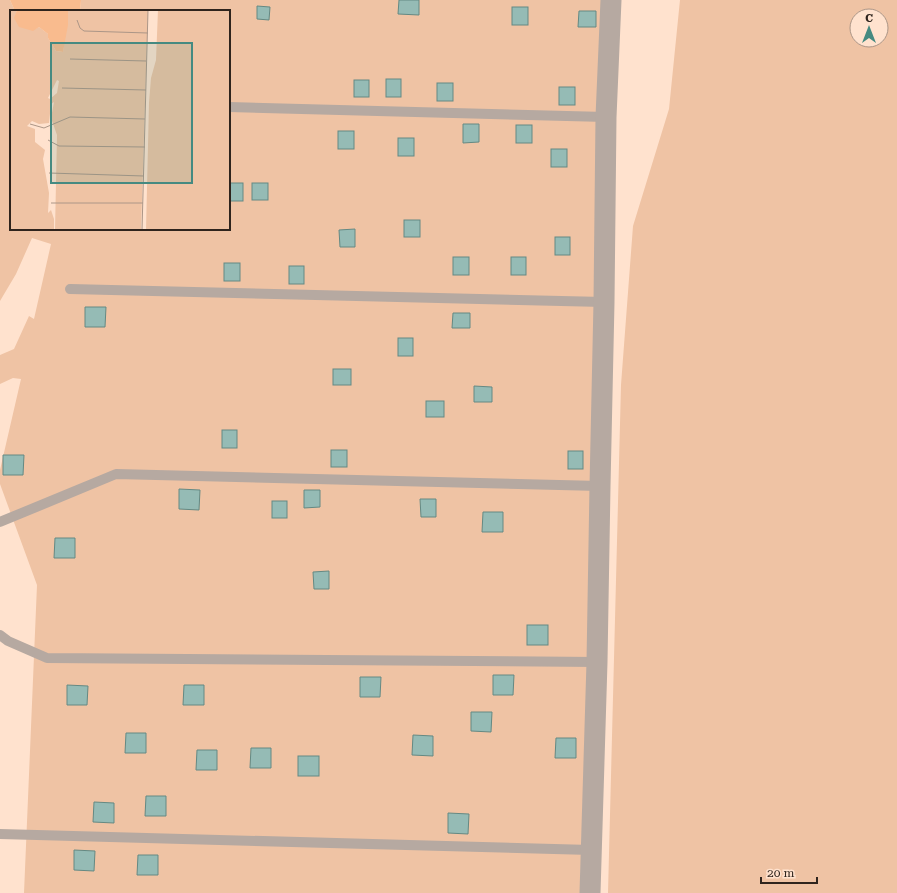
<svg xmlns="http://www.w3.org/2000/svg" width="897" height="893" font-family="'Roboto Serif',serif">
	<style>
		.green { fill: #efc3a4; fill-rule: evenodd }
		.water { fill: #f9bb8e }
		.building { fill: #95bbb5; stroke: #648983 }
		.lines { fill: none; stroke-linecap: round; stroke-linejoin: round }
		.lane { stroke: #b6a9a1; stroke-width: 10 }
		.street { stroke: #b6a9a1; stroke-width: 21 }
		.inset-road { fill: none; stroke: #ac9687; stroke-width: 1 }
		.view { fill: #458a81; fill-opacity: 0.15; stroke: #458a81; stroke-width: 2 }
		.inset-edge { fill: none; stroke: #2f241d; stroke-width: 2 }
	</style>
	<rect width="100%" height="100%" fill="#ffe2ce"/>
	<g class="green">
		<path d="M0 0H10L15 11H11V229H229V11H80L81 0H609L580 893H24L37 585 0 484V470L21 379 13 378 0 384V355L14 349 29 316 34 319 51 244 32 238 16 274 0 301Z"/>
		<path d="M680 0H897V893H608L621 385 633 226 669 109ZM857 16H881V40H857Z"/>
	</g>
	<path class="water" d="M10 0H81L80 11H15Z"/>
	<g class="building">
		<path d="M399 0H419V15L398 14Z"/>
		<path d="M257 6 270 7 269 20 257 19Z"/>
		<rect x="512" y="7" width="16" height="18"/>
		<path d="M579 11H596V27H578Z"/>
		<rect x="386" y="79" width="15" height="18"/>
		<rect x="354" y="80" width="15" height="17"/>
		<rect x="437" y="83" width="16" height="18"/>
		<rect x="559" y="87" width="16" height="18"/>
		<path d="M463 124H479V142L463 143Z"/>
		<rect x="516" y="125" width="16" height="18"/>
		<rect x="338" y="131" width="16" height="18"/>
		<rect x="398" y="138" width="16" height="18"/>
		<rect x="551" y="149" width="16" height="18"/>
		<rect x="229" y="183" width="14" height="18"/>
		<rect x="252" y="183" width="16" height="17"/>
		<rect x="404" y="220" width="16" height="17"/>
		<path d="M355 229V247H340L339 230Z"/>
		<rect x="555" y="237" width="15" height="18"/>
		<rect x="453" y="257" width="16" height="18"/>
		<rect x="511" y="257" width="15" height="18"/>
		<rect x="224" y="263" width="16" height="18"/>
		<rect x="289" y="266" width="15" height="18"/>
		<path d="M85 307H106L105 327H85Z"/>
		<path d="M453 313H470V328H452Z"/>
		<rect x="398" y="338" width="15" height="18"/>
		<rect x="333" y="369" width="18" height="16"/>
		<path d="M474 386 492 387V402H474Z"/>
		<rect x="426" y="401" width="18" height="16"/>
		<rect x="222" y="430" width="15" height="18"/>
		<rect x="331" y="450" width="16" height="17"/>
		<rect x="568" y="451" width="15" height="18"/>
		<path d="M3 455H24L23 475H3Z"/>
		<path d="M179 489 200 490 199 510 179 509Z"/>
		<path d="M304 490H320V507L304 508Z"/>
		<path d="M420 499H436V517H421Z"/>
		<rect x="272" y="501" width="15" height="17"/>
		<path d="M483 512H503V532H482Z"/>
		<path d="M55 538H75V558H54Z"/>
		<path d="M329 571V589H314L313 572Z"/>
		<rect x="527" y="625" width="21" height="20"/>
		<path d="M493 675H514L513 695H493Z"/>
		<path d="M360 677H381L380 697H360Z"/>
		<path d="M67 685 88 686 87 705H67Z"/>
		<path d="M184 685H204V705H183Z"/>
		<path d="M471 712H492L491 732 471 731Z"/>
		<path d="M126 733H146V753H125Z"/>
		<path d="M413 735 433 736V756L412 755Z"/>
		<path d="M556 738H576V758H555Z"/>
		<path d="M251 748H271V768H250Z"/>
		<path d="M197 750H217V770H196Z"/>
		<rect x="298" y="756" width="21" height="20"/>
		<path d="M146 796H166V816H145Z"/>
		<path d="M94 802 114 803V823L93 822Z"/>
		<path d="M448 813 469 814 468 834 448 833Z"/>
		<path d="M74 850 95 851 94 871 74 870Z"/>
		<path d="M138 855H158V875H137Z"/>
	</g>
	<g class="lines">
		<g class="lane">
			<path d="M229 107 606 117"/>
			<path d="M70 289 604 302"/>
			<path d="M0 522 116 474 600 486"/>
			<path d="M0 635 8 641 47 658 597 662"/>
			<path d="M0 834 591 850"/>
		</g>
		<path class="street" d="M590 893 597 662 600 486 604 302 606 117 611 0"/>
	</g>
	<g transform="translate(10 10)">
		<rect width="220" height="220" fill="#ffe2ce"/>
		<path d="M0 0H7L5 8 25 19 29 17 38 24V28L46 41 53 42 58 0H138L131 220H45L47 125 41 108 44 92 41 94 39 113 29 114 22 111 17 116 25 119V132L35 140 33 149 39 183 38 203 41 200 44 209V220H0ZM47 70 49 71 47 83 40 89 38 88ZM148 0H220V220H136L139 93 141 68 146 50Z" fill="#efc3a4" fill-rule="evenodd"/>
		<path d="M7 0H58V15L53 42 46 41 38 28V24L29 17 23 21 9 17 4 8Z" fill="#f9bb8e"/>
		<path class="inset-road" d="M67 10 70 18 74 21 138 23M60 49 136 51M52 78 136 80M20 114 34 118 60 107 135 109M38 130 49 136 135 137M39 163 134 166M41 193H133M132 220 138 0"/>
		<path class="view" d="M41 33H182V173H41Z"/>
		<rect width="220" height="220" class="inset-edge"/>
	</g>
	<g transform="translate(869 28)"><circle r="19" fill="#ffe2ce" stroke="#ac9687"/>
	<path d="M0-3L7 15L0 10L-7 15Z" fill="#458a81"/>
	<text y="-6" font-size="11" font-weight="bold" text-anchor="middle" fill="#2f241d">С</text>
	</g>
	<path d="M761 877v6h56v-6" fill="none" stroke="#2f241d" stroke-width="2"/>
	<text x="767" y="877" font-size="12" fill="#2f241d" stroke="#ffe2ce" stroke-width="3" paint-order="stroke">20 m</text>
</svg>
